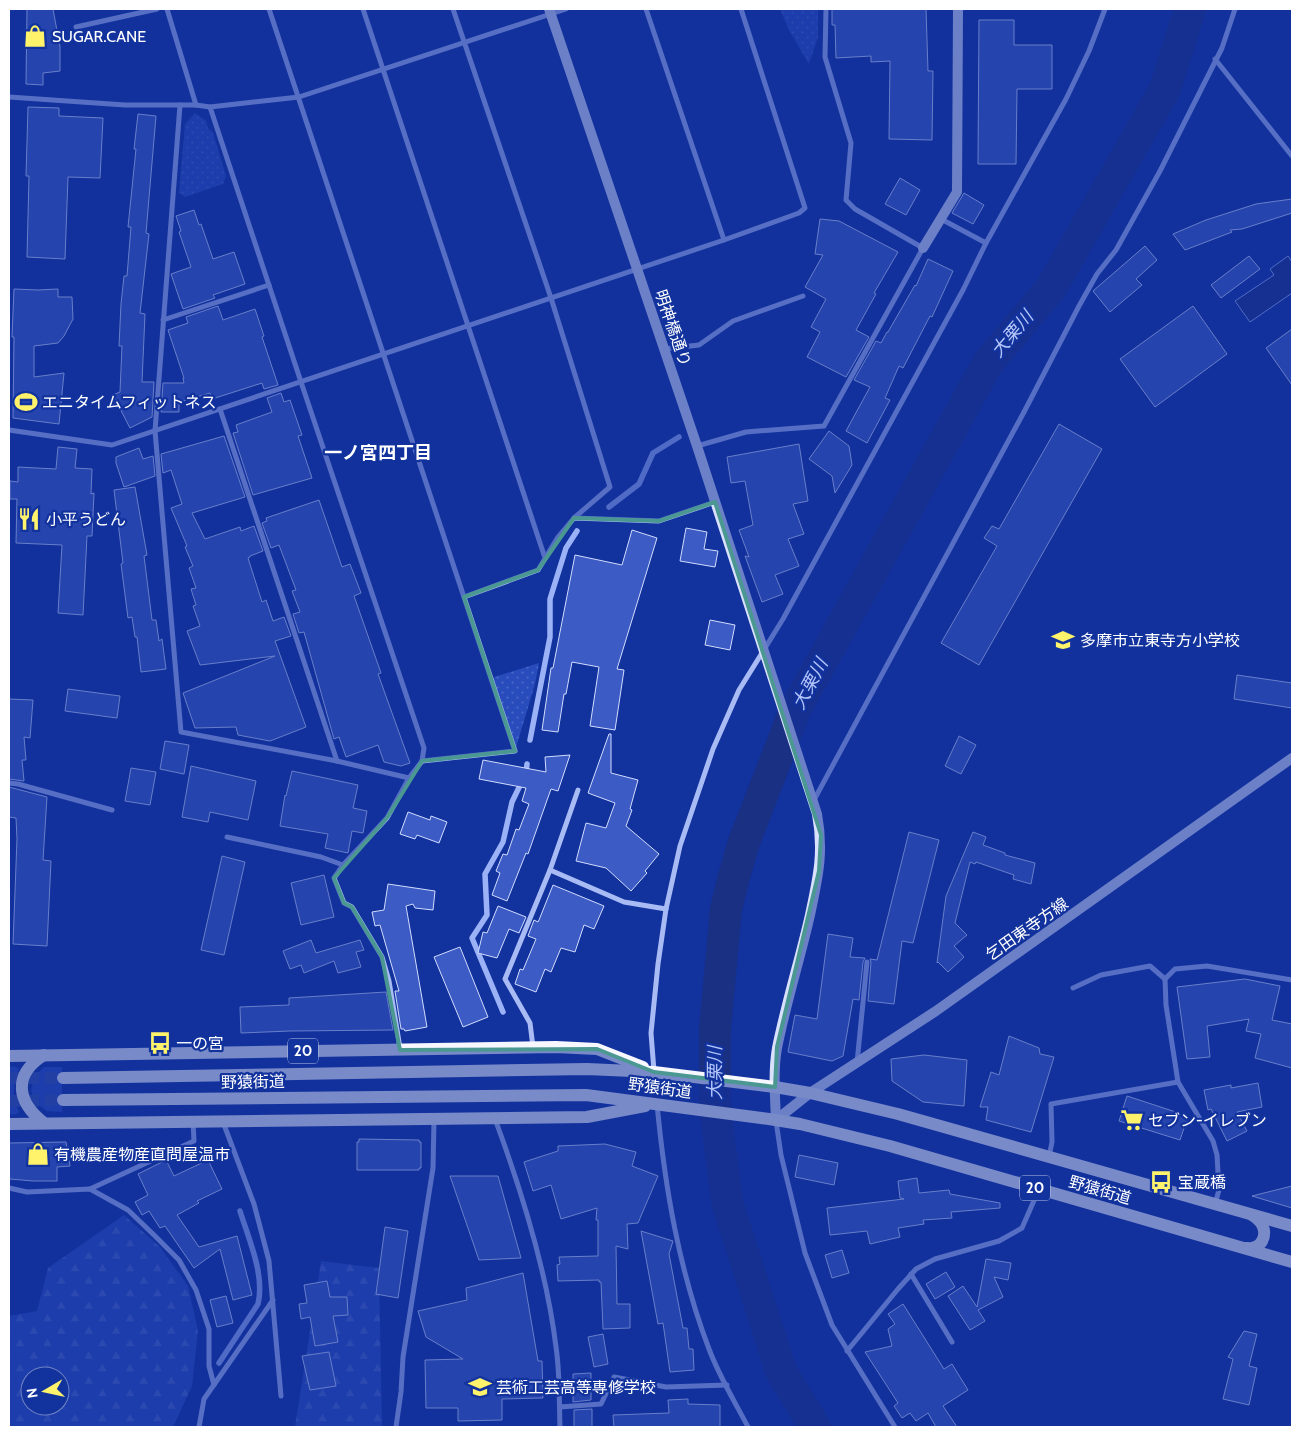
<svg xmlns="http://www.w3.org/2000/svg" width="1301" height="1436" font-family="Cabin,'Noto Sans JP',sans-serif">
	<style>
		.green { fill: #294cbd }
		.forest { fill: url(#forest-firs); fill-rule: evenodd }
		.park { fill: url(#park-dots) }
		.water { fill: #193083; stroke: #9bb2f7 }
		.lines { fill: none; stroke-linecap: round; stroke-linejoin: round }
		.stream { stroke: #9bb2f7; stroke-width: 5.5 }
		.river { stroke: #193083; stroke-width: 32 }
		.building { fill: #3c5bc4; stroke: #d1dcfe }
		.primary-tunnel { stroke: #3651ac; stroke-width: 12; stroke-dasharray: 12 6; stroke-linecap: butt }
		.street { stroke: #a9bbf4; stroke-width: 5 }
		.secondary { stroke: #d9e1fd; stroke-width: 10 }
		.primary { stroke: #f6f7ff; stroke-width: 12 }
		.marked { fill: none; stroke: #4b9892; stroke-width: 4; stroke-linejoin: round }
		.labels { text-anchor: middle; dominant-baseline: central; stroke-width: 4.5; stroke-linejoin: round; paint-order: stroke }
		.shield { fill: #12329d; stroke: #b8c2e2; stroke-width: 1 }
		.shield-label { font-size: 15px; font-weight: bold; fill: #fff }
		.poi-label { font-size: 16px; fill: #fff; stroke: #12329d; text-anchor: start }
		.street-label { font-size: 16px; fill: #fff; stroke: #12329d }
		.water-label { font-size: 18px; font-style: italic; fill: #b5c6fa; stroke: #12329d }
		.neighbourhood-label { font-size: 18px; font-weight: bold; fill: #fff; stroke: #12329d }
	</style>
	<defs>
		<pattern id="forest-firs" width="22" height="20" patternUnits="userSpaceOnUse" patternTransform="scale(1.25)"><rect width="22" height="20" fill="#294cbd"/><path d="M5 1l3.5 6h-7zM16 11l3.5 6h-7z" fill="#4967c7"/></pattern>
		<pattern id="park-dots" width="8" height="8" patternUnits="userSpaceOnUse" patternTransform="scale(1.25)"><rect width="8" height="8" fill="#294cbd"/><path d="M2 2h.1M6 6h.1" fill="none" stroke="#4967c7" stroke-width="1.8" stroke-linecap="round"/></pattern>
	</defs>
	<rect width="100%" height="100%" fill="#12329d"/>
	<g class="green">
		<path d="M9 1066 16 1067 19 1069C12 1085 12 1096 19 1112L17 1114 9 1115Z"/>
		<path d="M44 1067H62V1112L47 1111 37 1104 31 1091 34 1077Z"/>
	</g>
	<g class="forest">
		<path d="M124 1215 160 1247 188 1286 198 1331 192 1386 173 1427H9V1316L37 1311 48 1268ZM30 1376H60V1406H30Z"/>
		<path d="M321 1261 379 1268 382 1427H295Z"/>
	</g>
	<g class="park">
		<path d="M780 9H818V37L809 64 789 30Z"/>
		<path d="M195 113 206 121 208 128 213 133 226 176 223 184 185 197 179 193 185 124Z"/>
		<path d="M539 663 535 684 515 751 491 678Z"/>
	</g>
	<path class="water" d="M1288 256 1292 262V293L1250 322 1235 301 1274 275 1270 269Z"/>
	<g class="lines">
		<g class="stream">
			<path d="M609 507 639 484 653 453 679 437"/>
			<path d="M530 740 550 637V599L566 548 577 531"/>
			<path d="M503 1012 472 938 487 915 485 874 503 842 512 802 526 773 527 764"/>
			<path d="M219 1363 258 1304C265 1275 249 1240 240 1211"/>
		</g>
		<path class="river" d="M815 1427 781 1371 727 1202 715 1108V1029L726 909 735 873 744 842 796 708 988 363 1051 288 1165 89 1190 9"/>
	</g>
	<g class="building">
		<path d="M27 9H53L60 47V71L43 73V85L26 84Z"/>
		<path d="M832 9H926L928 71H933L932 140 889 139 890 61 871 62V56L836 58 835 25H832Z"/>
		<path d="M979 20H1014V45H1052V89H1017L1016 164H978Z"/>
		<path d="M28 107 59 108V116L103 118 100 178 68 177 65 259 27 257 29 176H26Z"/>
		<path d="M138 114 156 116 146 233 149 234 140 313 145 314 142 382H154L152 417 130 428 113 395 120 392 122 346H119L121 304 124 276H127L131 227H128L136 149H134Z"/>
		<path d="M900 178 920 190 906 215 885 204Z"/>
		<path d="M964 193 984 205 973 224 952 213Z"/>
		<path d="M1292 199V213L1242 229 1230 230 1232 232 1185 250 1173 234 1206 220 1256 204Z"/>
		<path d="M194 210 199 225 201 224 213 259 234 252 245 284 213 295 215 298 183 309 171 274 191 267 179 232 181 231 176 216Z"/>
		<path d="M820 219 839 221 898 252 874 293 876 294 856 330 869 337 846 377 807 357 820 332 811 327 826 299 805 287 823 255 815 254Z"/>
		<path d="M1145 246 1157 260 1136 279 1142 285 1110 312 1093 291Z"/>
		<path d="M1249 256 1260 269 1221 298 1211 285Z"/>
		<path d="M928 259 953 271 932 317 930 316 903 368 899 366 885 398 890 400 867 443 846 431 870 387 854 380 876 341 881 343 887 332H888L915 285 916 286Z"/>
		<path d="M14 289 38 290 58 289V297H72L73 319 64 336 58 343 34 346V377L64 373 59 424 13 418 14 337H12Z"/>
		<path d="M218 306 223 320 255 309 264 336 262 337 278 385 264 389 262 383 212 399 210 393 179 402V412H161L163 383H184L183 378H184L168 330 188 323 186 317Z"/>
		<path d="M1193 306 1227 354 1155 407 1120 359Z"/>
		<path d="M1292 329V385L1266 348Z"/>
		<path d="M281 393 284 402 290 400 302 435 298 436 312 478 253 495 233 433 238 432 236 425 272 412 267 398Z"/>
		<path d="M1059 424 1102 449 979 665 941 643 997 546 984 538 992 526 999 529Z"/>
		<path d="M829 431 849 446 852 465 835 493 832 476 809 459Z"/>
		<path d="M224 436 245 497 192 513 205 539 240 527 241 531 254 526 263 551 250 556V557L248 558 262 602 266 600 273 621 284 617 291 636 275 641 306 727 270 741 238 735 236 727 195 728 183 693 275 656 200 665 187 631 200 626 193 606 196 605 191 589 196 588 189 568 193 566 185 547 187 546 171 508 182 504 171 470 163 473 161 454Z"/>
		<path d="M799 444 808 501 793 504 804 534 788 539 799 566 775 575 783 594 762 602 745 556 749 557 739 530 753 525 745 481 731 483 727 457Z"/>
		<path d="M58 447 77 449 75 468 92 469 91 494 94 493 92 536H87L83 615 58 613 62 545 16 543 17 499H10V481L18 482V467L56 469Z"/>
		<path d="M139 448 143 459 153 456 155 476 124 487 116 463V457Z"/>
		<path d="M135 487 147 555 144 556 152 620H156L159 641 162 639 166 669 141 672 137 637H135L132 617 128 618 121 564 123 563 114 490Z"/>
		<path d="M319 500 342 567 350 564 361 593 354 596 381 673 378 674 410 763 401 766 384 762 378 745 346 757 339 737 334 739 304 632 299 633 293 614 300 612 292 591 296 590 279 545 271 548 262 523 267 521 266 518Z"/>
		<path d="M686 528 707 532 704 549 718 551 715 567 680 561Z"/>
		<path d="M632 530 657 538 617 669 624 670 615 730 590 726 599 667 572 662 566 694H564L558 732 542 730 551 668H553L575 555 622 565Z"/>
		<path d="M710 620 735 625 730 650 705 645Z"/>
		<path d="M1237 675 1292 683V708L1234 699Z"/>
		<path d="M68 689 120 696 117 718 65 711Z"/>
		<path d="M9 699 33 700 30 738 24 737 26 760H22L24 781 9 779Z"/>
		<path d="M609 734H611V773L638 780 630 809 632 810 626 826 659 854 645 871 647 873 631 891 606 868 576 861 586 823 606 828 615 803 588 793Z"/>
		<path d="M959 736 976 745 961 774 945 766Z"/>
		<path d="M165 741 189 745 184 774 160 769Z"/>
		<path d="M570 755 558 791 551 789 528 854 526 853 507 901 492 895 500 873 496 871 503 854 507 855 516 829 519 830 529 804 522 801 526 788 479 779 483 760 546 772 545 757Z"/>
		<path d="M191 766 256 781 248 820 210 812 208 822 182 817Z"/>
		<path d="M131 768 156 772 150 805 125 801Z"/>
		<path d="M292 771 358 785 353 808 367 811 363 833 352 831 348 853 325 848 328 834 280 826 285 795 286 796Z"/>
		<path d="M9 787 47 797 43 860 51 861 47 946 13 944 17 839 16 818 9 817Z"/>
		<path d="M408 812 430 820 431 816 447 822 439 843 417 835 415 839 400 834Z"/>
		<path d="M909 832 939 840 913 943 902 941 894 1004 868 1001 871 962 870 959 877 960Z"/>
		<path d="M973 832 986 837 983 845 1005 853V855L1035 863 1031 884 1013 879 1014 875 976 862 975 864 970 862 955 923 967 935 954 946 964 957 948 972 938 962 937 963 946 896Z"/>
		<path d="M222 856 245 862 224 955 201 950Z"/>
		<path d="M324 875 334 917 301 925 291 883Z"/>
		<path d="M388 884 435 891 433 910 415 908 413 904 406 906 427 1027 405 1031 404 1029H401L395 991H399L380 925 375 926 372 912 384 910Z"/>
		<path d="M553 885 604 906 594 929 584 925 575 952 561 948 551 972 545 969 536 992 515 984 520 969 523 970 536 939 528 936 534 920 538 922 539 920Z"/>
		<path d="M498 906 526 917 519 933 509 929 497 958 478 953 483 932 487 933Z"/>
		<path d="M828 934 853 938 850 957 865 958 863 962 859 1000 853 999 843 1056 832 1061 788 1052 795 1015 817 1019Z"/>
		<path d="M311 940 316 953 360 940 364 950 356 952 361 967 338 973 334 961 304 973 301 965 290 969 283 951Z"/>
		<path d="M460 947 488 1017 463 1027 434 957Z"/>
		<path d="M1245 979 1280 986 1272 1020 1292 1024V1068L1255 1058 1261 1034 1246 1031 1249 1019 1207 1026 1210 1057 1187 1059 1177 987Z"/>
		<path d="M386 992 393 1030 290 1031 241 1033 240 1007 289 1005V998Z"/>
		<path d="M1009 1036 1039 1048 1040 1054 1054 1057 1031 1132 986 1120 988 1107H980L991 1072 999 1075Z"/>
		<path d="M924 1055 967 1060 964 1106 923 1102 892 1081 891 1059Z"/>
		<path d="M1258 1083 1262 1107 1237 1112 1247 1131 1227 1141 1211 1109 1208 1110 1204 1090 1231 1085V1088Z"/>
		<path d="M1127 1096 1188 1116 1180 1140 1119 1121Z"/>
		<path d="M359 1139 419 1140V1142H421V1168H419V1170H357V1142H359Z"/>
		<path d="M66 1142 70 1166 57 1167V1181H33L10 1179 9 1175V1143Z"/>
		<path d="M605 1144 636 1152 632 1166 658 1176 638 1223 627 1224 628 1249 616 1246 617 1304H630V1328L603 1329 601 1282H599V1280L558 1281 557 1265 560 1264 559 1257 598 1256V1220H596L597 1208 561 1219 551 1185 533 1191 524 1162 558 1151V1146Z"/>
		<path d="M799 1155 838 1163 834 1185 795 1177Z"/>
		<path d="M166 1160 174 1176 208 1160 222 1189 197 1201 199 1203 177 1215 199 1247 237 1236 252 1295 233 1300 220 1249 194 1268 165 1226 160 1228 149 1211 142 1215 135 1202 148 1195 138 1174Z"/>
		<path d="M450 1176H498L521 1258 479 1260Z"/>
		<path d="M917 1178 919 1193 949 1190 950 1194 1000 1203V1208L951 1212 952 1218 923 1220 924 1224 898 1228 900 1237 870 1244 867 1231 830 1235 827 1208 904 1199 900 1198 898 1181Z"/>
		<path d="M1292 1186V1208L1252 1196Z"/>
		<path d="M385 1227 408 1231 398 1298 376 1294Z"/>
		<path d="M641 1231 673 1241 669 1254 683 1328H687L689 1349H693L694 1370 670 1372 663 1323 658 1324Z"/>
		<path d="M842 1250 849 1273 832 1278 825 1255Z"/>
		<path d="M986 1259 1011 1263 1008 1280 994 1277 1003 1297 978 1310 985 1321 970 1330 948 1296 963 1286 977 1307Z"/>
		<path d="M946 1272 955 1287 935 1299 926 1284Z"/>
		<path d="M523 1273 538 1361H542L543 1398 502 1399V1420L458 1421V1408H426L425 1360 463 1359 426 1337 418 1311 467 1300 466 1288Z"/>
		<path d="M327 1281 330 1297H347L348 1315 333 1316 338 1342 315 1346 310 1317 301 1319 299 1304 307 1303 304 1285Z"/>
		<path d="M226 1296 233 1323 217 1327 210 1300Z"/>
		<path d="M903 1304 944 1369 952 1364 968 1390 943 1406 957 1427H936L928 1413 916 1421 910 1413 902 1418 894 1406 898 1403 865 1352 892 1346 888 1329 895 1324 888 1314Z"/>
		<path d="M1244 1331 1257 1334 1249 1366 1257 1368 1249 1405 1223 1399 1233 1359 1228 1357Z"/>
		<path d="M603 1334 608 1364 594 1367 588 1337Z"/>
		<path d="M329 1352 336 1386 310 1390 302 1356Z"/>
		<path d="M591 1373V1400L573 1402V1374Z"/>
		<path d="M688 1399V1404L720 1405V1427H614L613 1415 669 1413 668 1400Z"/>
		<path d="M592 1409V1427H574V1410Z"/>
	</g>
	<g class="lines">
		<g class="primary-tunnel">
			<path d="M9 1078H63"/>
			<path d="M9 1101 63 1100"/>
		</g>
		<g class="street">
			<path d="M167 9 196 105"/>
			<path d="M269 9 515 751 422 761 409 778 387 818 343 865 334 878 344 903 352 907 382 957 389 981 400 1048"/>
			<path d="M363 9 545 558"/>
			<path d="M453 9 551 298 610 487 574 518"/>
			<path d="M646 9 724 240"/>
			<path d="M76 27 157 9"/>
			<path d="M1215 59 1292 156"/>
			<path d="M9 97 125 105H196L210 107 299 97 566 9"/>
			<path d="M180 105 155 431 181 732 337 761 409 778"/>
			<path d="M210 107 301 382 424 748 422 761"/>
			<path d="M941 219 986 243"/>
			<path d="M163 320 269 285"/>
			<path d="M664 349 699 345 733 321 803 296"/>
			<path d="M220 409 337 761"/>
			<path d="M9 430 112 445 724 240 799 213 805 208 741 9"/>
			<path d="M697 446 746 432 824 426 923 248 855 209 846 200 851 143 825 57 826 9"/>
			<path d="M464 597 538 570 558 537 574 518 659 521 715 502"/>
			<path d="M9 783 18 784 112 810"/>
			<path d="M578 790 550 870 624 902 666 909"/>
			<path d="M814 800 1024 412 1079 306 1097 274 1116 250 1160 171 1222 48 1235 9"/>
			<path d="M227 837 321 857 343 865"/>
			<path d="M1073 988 1101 975 1150 966 1165 979"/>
			<path d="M533 1047 530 1023 505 979 550 870"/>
			<path d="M857 1063 867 962"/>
			<path d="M654 1071 651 1033 658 964 666 909 680 846 713 749 739 690 783 619 963 290 986 243 1066 99 1089 51 1105 9"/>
			<path d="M657 1104C665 1188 679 1270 709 1349 719 1376 735 1402 748 1427"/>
			<path d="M495 1119C521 1189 547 1273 556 1347 560 1373 559 1401 560 1427"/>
			<path d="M776 1121 781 1155 805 1253 832 1325 895 1427"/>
			<path d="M223 1122 254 1204 269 1261 281 1396"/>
			<path d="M1049 1157 1052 1142 1051 1104 1178 1082"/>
			<path d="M9 1188 27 1192 90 1189 128 1210 154 1235 179 1260 196 1290 209 1329V1366L214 1385"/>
			<path d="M90 1189 194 1141 193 1121"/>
			<path d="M1215 1204 1219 1190 1217 1155 1213 1141 1178 1082 1166 1005 1165 979 1175 969 1207 966 1292 980"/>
			<path d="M911 1274 952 1342"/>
			<path d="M847 1351 898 1289 916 1269 935 1259 999 1241 1022 1228 1039 1189"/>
			<path d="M560 1407 601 1404 614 1377 666 1387 727 1385"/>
			<path d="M199 1427 204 1399 273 1300"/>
			<path d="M396 1427 401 1392 403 1357 433 1168 434 1121"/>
		</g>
		<g class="secondary">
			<path d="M549 9 697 446 817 814C824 852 818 877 810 915 800 959 786 1003 777 1048 773 1071 775 1096 776 1120"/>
			<path d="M923 248 957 192 958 9"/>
			<path d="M776 1120 810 1093 936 1011 1292 758"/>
		</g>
		<g class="primary">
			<path d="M9 1056 556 1047 597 1049 643 1067"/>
			<path d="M63 1078 587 1069 654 1072 775 1087 810 1093 898 1114 1292 1226"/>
			<path d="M63 1100 586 1095 769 1119 800 1124 890 1146 1292 1262"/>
			<path d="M44 1123C17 1102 12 1075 44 1055"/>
			<path d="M9 1124 587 1117 645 1106"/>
			<path d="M1247 1248C1261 1250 1269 1235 1261 1223 1259 1220 1255 1217 1252 1215"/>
		</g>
	</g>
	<path d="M0 0H1301V1436H0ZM715 502 821 835 819 871 777 1047 775 1087 654 1072 597 1049 400 1050 382 957 352 907 344 903 334 878 387 818 422 761 515 751 464 597 538 570 574 518 659 521Z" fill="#12329d" fill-opacity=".55" fill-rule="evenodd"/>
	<path class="marked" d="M715 502 821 835 819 871 777 1047 775 1087 654 1072 597 1049 400 1050 382 957 352 907 344 903 334 878 387 818 422 761 515 751 464 597 538 570 574 518 659 521Z"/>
	<defs>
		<symbol id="shop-bare" viewBox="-9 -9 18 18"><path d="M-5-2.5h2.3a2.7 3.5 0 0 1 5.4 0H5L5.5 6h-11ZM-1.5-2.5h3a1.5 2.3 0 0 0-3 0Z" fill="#fff36c" stroke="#12329d" stroke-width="2.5" paint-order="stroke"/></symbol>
		<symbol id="stadium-bare" viewBox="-9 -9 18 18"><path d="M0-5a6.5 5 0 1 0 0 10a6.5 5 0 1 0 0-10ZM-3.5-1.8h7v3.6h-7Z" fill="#fff36c" stroke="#12329d" stroke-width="2.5" paint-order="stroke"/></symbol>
		<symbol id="restaurant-bare" viewBox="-9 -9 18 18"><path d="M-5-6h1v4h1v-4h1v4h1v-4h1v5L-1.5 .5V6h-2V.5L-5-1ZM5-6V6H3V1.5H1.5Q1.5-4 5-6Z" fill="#fff36c" stroke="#12329d" stroke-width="2.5" paint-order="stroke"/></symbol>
		<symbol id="school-bare" viewBox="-9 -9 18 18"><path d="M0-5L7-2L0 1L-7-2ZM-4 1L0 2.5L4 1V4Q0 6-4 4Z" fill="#fff36c" stroke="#12329d" stroke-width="2.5" paint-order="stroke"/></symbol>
		<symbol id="bus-bare" viewBox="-9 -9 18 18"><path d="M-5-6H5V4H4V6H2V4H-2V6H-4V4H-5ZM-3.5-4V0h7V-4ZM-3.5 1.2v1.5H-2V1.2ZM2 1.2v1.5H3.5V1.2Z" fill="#fff36c" stroke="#12329d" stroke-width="2.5" paint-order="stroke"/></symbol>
		<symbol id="supermarket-bare" viewBox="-9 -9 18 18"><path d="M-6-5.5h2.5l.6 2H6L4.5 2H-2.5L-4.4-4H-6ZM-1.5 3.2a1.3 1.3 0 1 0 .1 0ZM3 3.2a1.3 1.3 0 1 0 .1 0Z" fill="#fff36c" stroke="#12329d" stroke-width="2.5" paint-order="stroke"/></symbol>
		<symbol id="university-bare" viewBox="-9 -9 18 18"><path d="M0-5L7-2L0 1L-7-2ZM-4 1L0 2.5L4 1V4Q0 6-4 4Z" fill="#fff36c" stroke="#12329d" stroke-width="2.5" paint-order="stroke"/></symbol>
	</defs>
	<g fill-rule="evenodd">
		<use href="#shop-bare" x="19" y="20" width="32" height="32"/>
		<use href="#stadium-bare" x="10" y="386" width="32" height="32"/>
		<use href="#restaurant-bare" x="13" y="503" width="32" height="32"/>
		<use href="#school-bare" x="1047" y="624" width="32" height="32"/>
		<use href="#bus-bare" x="144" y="1027" width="32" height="32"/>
		<use href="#supermarket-bare" x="1116" y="1104" width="32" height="32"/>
		<use href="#shop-bare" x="22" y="1138" width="32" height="32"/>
		<use href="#bus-bare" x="1145" y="1166" width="32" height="32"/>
		<use href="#university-bare" x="464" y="1371" width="32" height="32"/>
	</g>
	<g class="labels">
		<g class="shield">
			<rect x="288" y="1038.5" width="30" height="25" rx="4"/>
			<rect x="1020" y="1175.5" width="30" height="25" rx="4"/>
		</g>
		<g class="shield-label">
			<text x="303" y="1051">20</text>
			<text x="1035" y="1188">20</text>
		</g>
		<g class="poi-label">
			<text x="52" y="36">SUGAR.CANE</text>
			<text x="42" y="402">エニタイムフィットネス</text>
			<text x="46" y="519">小平うどん</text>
			<text x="1080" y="640">多摩市立東寺方小学校</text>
			<text x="176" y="1043">一の宮</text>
			<text x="1148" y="1120">セブン-イレブン</text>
			<text x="54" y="1154">有機農産物産直問屋温市</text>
			<text x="1178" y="1182">宝蔵橋</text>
			<text x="496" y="1387">芸術工芸高等専修学校</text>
		</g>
		<g class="street-label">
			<text transform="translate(673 328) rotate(71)">明神橋通り</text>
			<text transform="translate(1027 929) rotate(-35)">乞田東寺方線</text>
			<text transform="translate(253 1082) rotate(-1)">野猿街道</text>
			<text transform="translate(660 1088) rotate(8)">野猿街道</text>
			<text transform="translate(1100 1190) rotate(16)">野猿街道</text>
		</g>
		<g class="water-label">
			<text transform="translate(1012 334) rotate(-50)">大栗川</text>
			<text transform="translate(810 684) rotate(-62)">大栗川</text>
			<text transform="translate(715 1073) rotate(-90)">大栗川</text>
		</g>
		<g class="neighbourhood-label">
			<text x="378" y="453">一ノ宮四丁目</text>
		</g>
	</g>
	<rect width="1301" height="1436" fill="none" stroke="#ffffff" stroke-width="20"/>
	<g transform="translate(45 1391) rotate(261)"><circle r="24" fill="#12329d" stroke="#7184c4"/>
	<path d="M0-4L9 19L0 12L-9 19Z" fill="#fff36c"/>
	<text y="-8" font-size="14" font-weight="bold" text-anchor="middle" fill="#ffffff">N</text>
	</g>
</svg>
